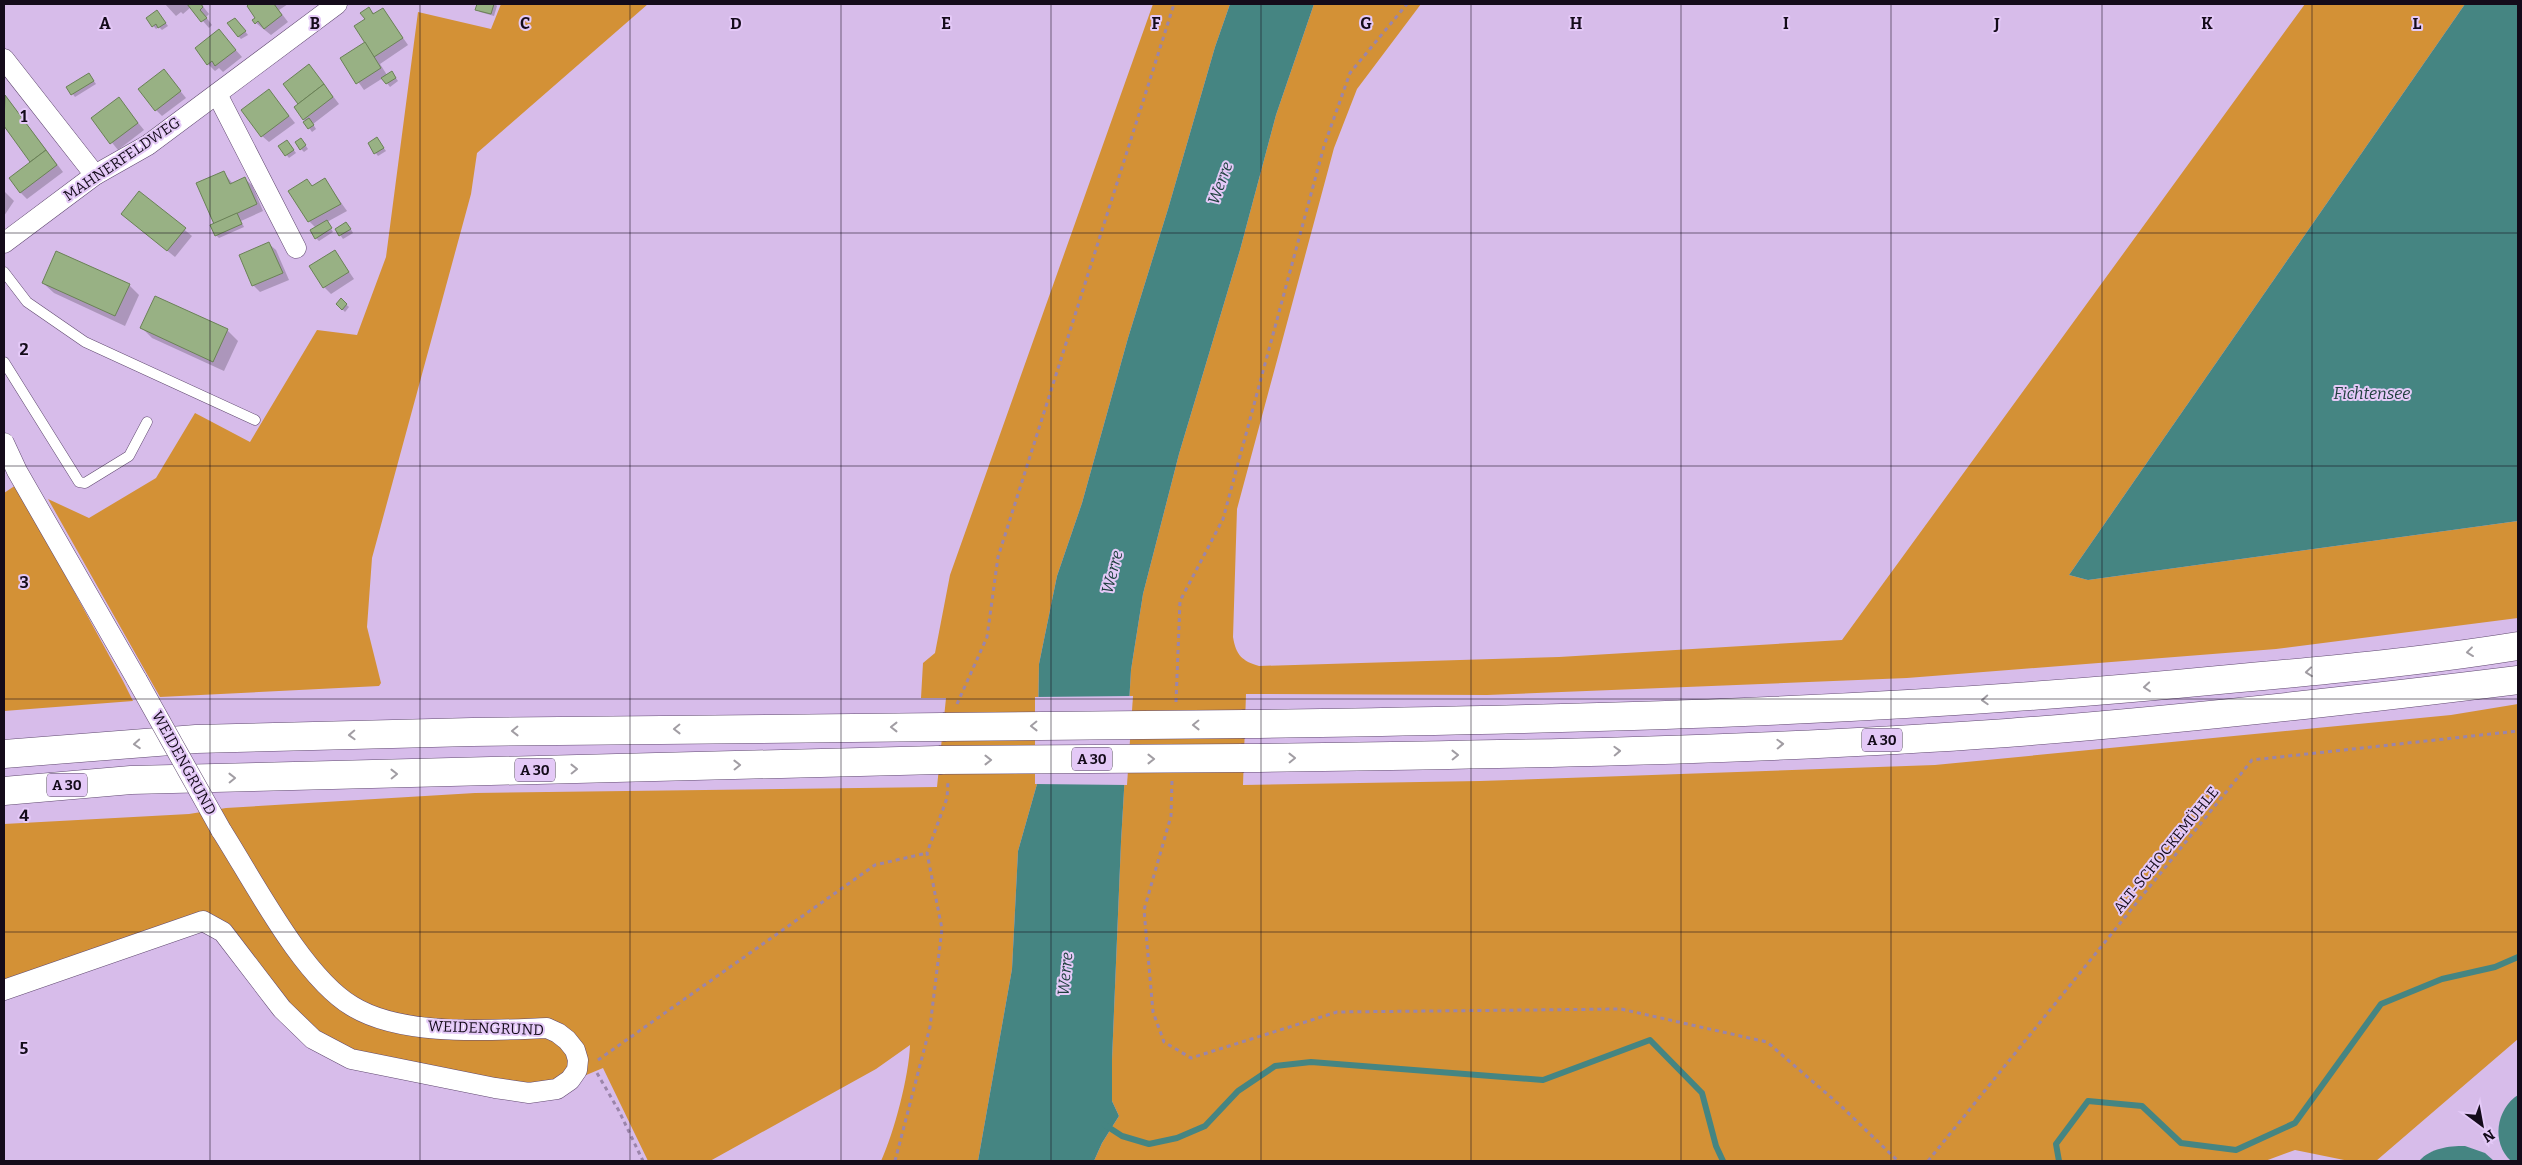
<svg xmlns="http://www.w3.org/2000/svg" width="2522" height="1165" font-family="Bitter,serif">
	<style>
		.green { fill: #d39136 }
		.water { fill: #458582 }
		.pier { fill: #d7bcea }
		.shadow { fill: #0003 }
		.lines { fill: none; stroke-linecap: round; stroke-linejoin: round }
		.stream { stroke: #458582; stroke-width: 6 }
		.building { fill: #98b184; stroke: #6a8156 }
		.service-casing { stroke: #604970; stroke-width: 11 }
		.minor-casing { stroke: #604970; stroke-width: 21 }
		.motorway-casing { stroke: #604970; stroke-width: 29 }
		.path { stroke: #9b85aa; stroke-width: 3; stroke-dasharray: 4 4; stroke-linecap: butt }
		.service { stroke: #fff; stroke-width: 10 }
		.minor { stroke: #fff; stroke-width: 20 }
		.motorway { stroke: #fff; stroke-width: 28 }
		.minor-bridge-casing { stroke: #604970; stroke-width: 21; stroke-linecap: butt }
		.motorway-bridge-casing { stroke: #604970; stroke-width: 29; stroke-linecap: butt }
		.minor-bridge { stroke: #fff; stroke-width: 20 }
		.motorway-bridge { stroke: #fff; stroke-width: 28 }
		.oneway { stroke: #a19da3 }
		.grid { fill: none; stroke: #140b1a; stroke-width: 1; stroke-opacity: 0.55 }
		.labels { text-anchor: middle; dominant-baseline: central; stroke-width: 4; stroke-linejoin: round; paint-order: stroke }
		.shield { fill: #e4c9f7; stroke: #52445c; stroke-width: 1 }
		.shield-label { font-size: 14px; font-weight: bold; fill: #140b1a }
		.street-label { font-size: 15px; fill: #140b1a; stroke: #e4c9f7 }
		.water-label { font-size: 16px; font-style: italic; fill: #1f403e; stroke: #e4c9f7 }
		.grid-label { font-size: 16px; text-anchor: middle; font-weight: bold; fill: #140b1a; stroke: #e4c9f7; stroke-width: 4; stroke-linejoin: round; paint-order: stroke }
	</style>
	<rect width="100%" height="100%" fill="#d7bcea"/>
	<g class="green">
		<path d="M501 4H648L477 153 471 194 372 558 367 627 381 683 379 686 160 697 48 499 89 518 156 478 195 413 250 442 317 330 357 335 386 257 418 12 491 29Z"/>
		<path d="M1153 4H1230L1215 47 1168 209 1128 338 1082 503 1057 576 1039 664 1037 784 1018 851 1012 969 978 1161H881C894 1133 909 1076 910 1045L876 1069 710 1161H648L603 1068 579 1078 528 1087 351 1057 285 1009 214 915 201 914 4 983V824L189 814 226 808 475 793 937 787 946 698H921L923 663 935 653 950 575Z"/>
		<path d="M1314 4H1421L1357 89 1334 148 1237 509 1233 637C1236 655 1242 661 1259 666L1559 657 1842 640 2305 4H2465L2069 575 2088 580 2518 521V618L2276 649 1907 678 1487 695 1246 694 1243 785 1480 781 1935 765 2451 715 2518 704V1039L2376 1161H2349L2295 1150 2265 1161H1094L1102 1143 1119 1116 1112 1101V1060L1121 842 1131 670 1143 594 1179 454 1240 250 1276 115Z"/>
		<path d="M16 485 123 681 133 701 4 711V493Z"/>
	</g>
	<g class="water">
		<path d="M1230 4H1314L1276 115 1240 250 1179 454 1143 594 1131 670 1121 842 1112 1060V1101L1119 1116 1102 1143 1094 1161H978L1012 969 1018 851 1037 784 1039 664 1057 576 1082 503 1128 338 1168 209 1215 47Z"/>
		<path d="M2465 4H2518V521L2088 580 2069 575Z"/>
		<path d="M2518 1095V1161H2511C2491 1143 2496 1109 2518 1095Z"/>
		<path d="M2465 1146 2485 1153 2494 1161H2419C2431 1148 2448 1146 2465 1146Z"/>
	</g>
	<path class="pier" d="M1133 696 1127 785 1035 784V697Z"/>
	<g class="shadow">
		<path d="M165 4H201L209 14 206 17 212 25 209 28 191 7 183 14 181 12 176 16Z"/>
		<path d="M252 4H288L279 10 288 22 271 35 256 23 257 18 248 6Z"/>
		<path d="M478 4H495L497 6 494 16 480 12 477 9Z"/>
		<path d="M369 9 375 14 383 9 408 45 380 64 387 75H394L398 81 390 87 383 78 364 90 342 59 367 43 366 20Z"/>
		<path d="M160 15 168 26 162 30 159 27 156 29 147 18Z"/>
		<path d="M238 22 248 35 241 39 238 36Z"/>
		<path d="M219 31 242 57 223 72 219 68 215 71 208 64Z"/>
		<path d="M309 65 339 104 313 124 316 129 312 132 305 122 300 105Z"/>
		<path d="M164 71 186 98 162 116 156 110Z"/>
		<path d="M91 77 96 84 75 97 68 88Z"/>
		<path d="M4 94 63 172 27 199 20 192 32 163 4 124Z"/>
		<path d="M118 98 144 130 118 150 92 118Z"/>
		<path d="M275 98 295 123 269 142 262 136Z"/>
		<path d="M377 139 386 151 378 156 369 144Z"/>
		<path d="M304 143 308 149 304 152 301 149Z"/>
		<path d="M290 145 296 153 289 158 280 147Z"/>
		<path d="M224 173 233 184 245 179 252 185 263 211 241 221 244 227 219 238 216 235 215 224Z"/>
		<path d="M325 180 347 211 327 222 333 232 319 241 316 238V228L309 221 307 181 313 187Z"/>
		<path d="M4 191 14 201 4 216Z"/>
		<path d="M140 193 192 236 175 257 122 214Z"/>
		<path d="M349 226 353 233 343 239 336 229Z"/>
		<path d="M269 244 276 250 289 280 260 292 253 285Z"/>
		<path d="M335 251 354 279 331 294 324 287Z"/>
		<path d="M43 283 129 285 139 295 125 326 54 293Z"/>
		<path d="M156 298 227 330 238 341 224 371 152 338 142 328Z"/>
		<path d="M341 300 349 307 345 312 337 304Z"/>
	</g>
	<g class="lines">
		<g class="stream">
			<path d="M1105 1125 1122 1136 1149 1144 1177 1138 1205 1126 1238 1091 1275 1066 1311 1062 1543 1080 1650 1040 1702 1093 1716 1146 1723 1161"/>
			<path d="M2059 1161 2056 1144 2088 1101 2142 1106 2181 1143 2236 1150 2295 1123 2381 1004 2442 979 2495 967 2518 957"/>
		</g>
	</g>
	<g class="building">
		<path d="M187 4H201L203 7 200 10 207 18 201 22Z"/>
		<path d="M249 4H274L282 15 264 29 258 21 255 24 252 20 255 18 247 6Z"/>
		<path d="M477 4H494L491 14 475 10Z"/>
		<path d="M369 7 373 14 383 8 403 38 374 57 354 26 365 19 360 13Z"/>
		<path d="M157 10 166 23 158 28 156 24 152 27 146 18Z"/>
		<path d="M235 18 246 31 238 37 227 23Z"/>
		<path d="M219 29 236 50 215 66 212 61 207 65 195 48Z"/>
		<path d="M365 42 381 68 356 84 340 58Z"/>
		<path d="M309 64 324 84 298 104 283 84Z"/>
		<path d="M164 69 181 91 155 111 138 89Z"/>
		<path d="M392 71 396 78 386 84 381 78Z"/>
		<path d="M89 73 94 81 71 95 66 87Z"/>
		<path d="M324 84 333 97 303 120 294 107Z"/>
		<path d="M269 89 289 116 261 137 241 110Z"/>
		<path d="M5 95 46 150 30 162 4 126Z"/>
		<path d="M119 97 138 123 110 144 91 118Z"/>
		<path d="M309 118 314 125 308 129 303 122Z"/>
		<path d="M377 137 384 148 374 154 368 143Z"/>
		<path d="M301 138 306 145 300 150 295 142Z"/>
		<path d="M287 140 294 150 285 156 278 146Z"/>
		<path d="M46 150 57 165 20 193 9 178Z"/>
		<path d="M224 171 230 184 245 177 257 204 214 224 196 183Z"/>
		<path d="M325 178 341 204 308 222 288 191 307 179 312 186Z"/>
		<path d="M139 191 186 228 167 251 121 214Z"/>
		<path d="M237 213 242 224 215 236 210 225Z"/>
		<path d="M327 220 332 228 315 239 310 230Z"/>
		<path d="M346 222 351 229 339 236 335 229Z"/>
		<path d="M269 242 283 273 252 286 239 255Z"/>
		<path d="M335 250 349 272 323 288 309 266Z"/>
		<path d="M56 251 130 284 115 316 42 283Z"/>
		<path d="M155 296 228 329 213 362 140 328Z"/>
		<path d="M341 298 347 304 342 310 336 304Z"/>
	</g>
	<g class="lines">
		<defs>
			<g id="service">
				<path d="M4 272 27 302 85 342 255 420"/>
				<path d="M4 362 79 482 85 483 129 456 147 422"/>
			</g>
			<g id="minor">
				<path d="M4 59 95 175"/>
				<path d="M217 94 296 248"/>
				<path d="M4 243 95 175 148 145 337 4"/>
				<path d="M4 443 17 471 137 680"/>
				<path d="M4 990 203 921 223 932 282 1009 313 1039 351 1059 495 1088 529 1093 557 1089 570 1080 577 1070 578 1060 575 1050 567 1040 558 1033 547 1028C490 1030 402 1037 352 1006 302 976 253 880 221 830"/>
			</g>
			<g id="motorway">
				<path d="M1245 724C1570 720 1895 712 2219 680 2319 671 2419 662 2518 646"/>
				<path d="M4 754 196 739 472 732 943 727"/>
				<path d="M1244 758C1498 755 1753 751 2007 733 2178 720 2348 701 2518 680"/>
				<path d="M4 791 131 780 939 760"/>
			</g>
		</defs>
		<use href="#service" class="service-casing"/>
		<use href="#minor" class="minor-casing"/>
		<use href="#motorway" class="motorway-casing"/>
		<g class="path">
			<path d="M1176 702 1180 601 1223 519 1324 146 1350 73 1407 4"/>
			<path d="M957 704 987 637 998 557 1174 4"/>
			<path d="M1172 781 1171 816 1144 910 1153 1012 1164 1042 1191 1058 1337 1012 1621 1009 1767 1042 1841 1106 1898 1161"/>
			<path d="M598 1060 875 865 927 853"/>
			<path d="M597 1073 619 1111 643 1161"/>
			<path d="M895 1161 930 1027 942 929 927 853 947 798 948 782"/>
			<path d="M1928 1161 2252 760 2518 731"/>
		</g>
		<use href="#service" class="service"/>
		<use href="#minor" class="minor"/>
		<use href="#motorway" class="motorway"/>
		<defs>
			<path id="minor-bridge" d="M137 680 221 830"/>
			<g id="motorway-bridge">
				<path d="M943 727 1245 724"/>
				<path d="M939 760 1244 758"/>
			</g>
		</defs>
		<use href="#minor-bridge" class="minor-bridge-casing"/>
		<use href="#motorway-bridge" class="motorway-bridge-casing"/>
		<use href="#minor-bridge" class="minor-bridge"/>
		<use href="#motorway-bridge" class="motorway-bridge"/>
	</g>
	<defs><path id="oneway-chevron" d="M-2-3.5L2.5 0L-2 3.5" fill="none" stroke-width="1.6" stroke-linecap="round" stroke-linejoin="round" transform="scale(1.25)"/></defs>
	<g class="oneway">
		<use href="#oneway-chevron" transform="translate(2470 652) rotate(173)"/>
		<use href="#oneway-chevron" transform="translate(2309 672) rotate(174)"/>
		<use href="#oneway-chevron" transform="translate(2147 687) rotate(175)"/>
		<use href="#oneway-chevron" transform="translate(1985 700) rotate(177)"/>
		<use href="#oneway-chevron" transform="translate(1196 725) rotate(179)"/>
		<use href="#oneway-chevron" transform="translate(1034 726) rotate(179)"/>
		<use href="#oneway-chevron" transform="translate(894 727) rotate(180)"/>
		<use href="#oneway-chevron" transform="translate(677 729) rotate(179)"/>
		<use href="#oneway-chevron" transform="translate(515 731) rotate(179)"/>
		<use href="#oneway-chevron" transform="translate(352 735) rotate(178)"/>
		<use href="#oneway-chevron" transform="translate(137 744) rotate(176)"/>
		<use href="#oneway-chevron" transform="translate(1780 744) rotate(-2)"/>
		<use href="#oneway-chevron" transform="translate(1617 751) rotate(-2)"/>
		<use href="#oneway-chevron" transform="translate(1455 755) rotate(-1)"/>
		<use href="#oneway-chevron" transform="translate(1292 758) rotate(-1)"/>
		<use href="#oneway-chevron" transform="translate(1151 759)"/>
		<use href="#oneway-chevron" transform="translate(988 760)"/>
		<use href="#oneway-chevron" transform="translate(737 765) rotate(-1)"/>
		<use href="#oneway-chevron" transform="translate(574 769) rotate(-1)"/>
		<use href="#oneway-chevron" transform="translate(394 774) rotate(-1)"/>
		<use href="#oneway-chevron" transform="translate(232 778) rotate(-1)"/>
	</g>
	<path class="grid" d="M210 4V1161M420 4V1161M630 4V1161M841 4V1161M1051 4V1161M1261 4V1161M1471 4V1161M1681 4V1161M1891 4V1161M2102 4V1161M2312 4V1161M4 233H2518M4 466H2518M4 699H2518M4 932H2518"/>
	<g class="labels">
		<g class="shield">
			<rect x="1862" y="728.5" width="40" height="23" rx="4"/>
			<rect x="1072" y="747.5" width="40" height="23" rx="4"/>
			<rect x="515" y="758.5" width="40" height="23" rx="4"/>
			<rect x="47" y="773.5" width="40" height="23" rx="4"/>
		</g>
		<g class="shield-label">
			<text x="1882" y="740">A 30</text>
			<text x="1092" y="759">A 30</text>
			<text x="535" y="770">A 30</text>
			<text x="67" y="785">A 30</text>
		</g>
		<g class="street-label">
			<text transform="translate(122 159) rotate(-34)">MAHNERFELDWEG</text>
			<text transform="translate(184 763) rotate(61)">WEIDENGRUND</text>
			<text transform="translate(2166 850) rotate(-51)">ALT-SCHOCKEMÜHLE</text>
			<text transform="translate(486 1028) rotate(2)">WEIDENGRUND</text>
		</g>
		<g class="water-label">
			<text transform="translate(1220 183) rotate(-70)">Werre</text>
			<text x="2372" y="393">Fichtensee</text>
			<text transform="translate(1112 572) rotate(-76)">Werre</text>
			<text transform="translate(1065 974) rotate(-85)">Werre</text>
		</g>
	</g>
	<g class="grid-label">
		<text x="105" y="29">A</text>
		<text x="315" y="29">B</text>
		<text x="525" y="29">C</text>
		<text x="736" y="29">D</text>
		<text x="946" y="29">E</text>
		<text x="1156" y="29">F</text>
		<text x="1366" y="29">G</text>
		<text x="1576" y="29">H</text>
		<text x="1786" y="29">I</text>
		<text x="1997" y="29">J</text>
		<text x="2207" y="29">K</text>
		<text x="2417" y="29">L</text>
		<text x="24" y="122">1</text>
		<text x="24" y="355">2</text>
		<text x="24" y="588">3</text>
		<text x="24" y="821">4</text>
		<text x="24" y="1054">5</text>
	</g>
	<rect width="2522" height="1165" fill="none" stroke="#140b1a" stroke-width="10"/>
	<g transform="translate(2482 1125) rotate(148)" stroke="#e4c9f7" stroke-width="4" paint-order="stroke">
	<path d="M0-4L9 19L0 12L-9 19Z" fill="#140b1a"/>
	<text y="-8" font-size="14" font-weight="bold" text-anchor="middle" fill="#140b1a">N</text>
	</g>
</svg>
